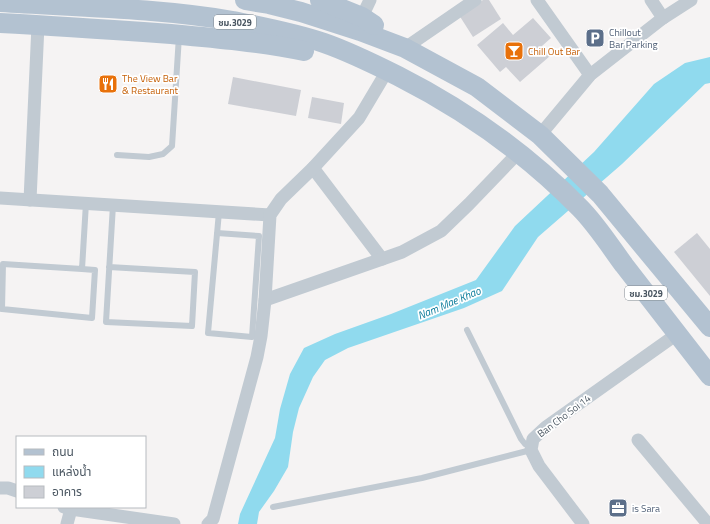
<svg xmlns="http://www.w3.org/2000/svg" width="710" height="524" font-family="'Titillium Web','Noto Sans Thai',sans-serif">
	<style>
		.water { fill: #90daee }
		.building { fill: #cdcfd5 }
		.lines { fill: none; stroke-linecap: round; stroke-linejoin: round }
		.service { stroke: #c1cad2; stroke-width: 6 }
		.minor { stroke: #c1cad2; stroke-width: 13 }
		.primary { stroke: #b3c2d1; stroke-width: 20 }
		.labels { text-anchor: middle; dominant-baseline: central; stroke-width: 3.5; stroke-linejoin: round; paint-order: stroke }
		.shield { fill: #fff; stroke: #808990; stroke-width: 1 }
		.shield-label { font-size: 9px; font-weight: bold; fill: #4a5661 }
		.service-label { font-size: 10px; fill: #4e5e75; stroke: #fff; text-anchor: start }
		.food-label { font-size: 10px; fill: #c56008; stroke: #fff; text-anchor: start }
		.street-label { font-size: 10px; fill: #4a5661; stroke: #fff }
		.water-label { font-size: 11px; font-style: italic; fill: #0c7c9b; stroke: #fff }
	</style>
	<rect width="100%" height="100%" fill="#f5f3f3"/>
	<path class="water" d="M710 57V83L705 84 622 164 538 237 502 291 464 308 348 348 325 360 313 377 299 408 293 432 288 467 274 491 259 512 257 524H238L240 514 275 438 280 409 290 374 304 348 335 334 391 314 476 280 515 226 594 152 654 84 685 63Z"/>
	<g class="building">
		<path d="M483 0H489L501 19 473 37 459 15Z"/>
		<path d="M533 18 551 38 542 46 550 56 520 82 506 67 500 72 477 45 503 23 513 35Z"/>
		<path d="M233 77 301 90 296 116 228 104Z"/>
		<path d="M312 97 344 103 341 124 308 118Z"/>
		<path d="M697 233 710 249V296L674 252Z"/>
	</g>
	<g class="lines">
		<g class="service">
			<path d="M117 155 149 157 163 154 172 146 179 36"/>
			<path d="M217 233 259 236 252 337 208 333 219 212"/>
			<path d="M109 267 195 272 192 326 106 322 113 205"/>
			<path d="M82 269 3 264 2 309 92 318 95 270 82 269 86 203"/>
			<path d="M467 330 521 439 525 444 532 446"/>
			<path d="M273 507 422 478 531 450"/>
		</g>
		<g class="minor">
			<path d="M537 0 590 75"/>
			<path d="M651 0 663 18"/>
			<path d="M362 17 370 0"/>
			<path d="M405 48 475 0"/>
			<path d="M540 135 590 75 663 18 691 0"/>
			<path d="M313 168 382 259"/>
			<path d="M0 198 270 215"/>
			<path d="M30 200 38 25"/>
			<path d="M265 300 402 252 441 231 469 204 519 152"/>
			<path d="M638 440 708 524"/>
			<path d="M0 488H8L17 491"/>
			<path d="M64 507 71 509 174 524"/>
			<path d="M67 524 71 509"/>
			<path d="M208 524 213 519 257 357 261 336 265 300 270 215 281 199 313 168 359 118 387 71"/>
			<path d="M583 524 539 466 531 450 533 439 546 427 677 334"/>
		</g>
		<g class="primary">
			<path d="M245 0 269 4 301 12 360 31 405 48 477 87 540 135 600 194 710 327"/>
			<path d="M320 0 362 17 374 25"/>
			<path d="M0 2C78 7 156 8 233 21 263 27 295 33 324 43 350 52 374 64 398 76 465 110 527 154 580 208 596 224 610 246 624 265 653 302 681 339 710 376"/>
			<path d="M0 23C57 26 114 30 171 34 215 38 260 42 304 51"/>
		</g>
	</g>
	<defs>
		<symbol id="parking-square" viewBox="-11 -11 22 22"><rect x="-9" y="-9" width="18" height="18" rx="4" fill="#5c6f8a" stroke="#fff"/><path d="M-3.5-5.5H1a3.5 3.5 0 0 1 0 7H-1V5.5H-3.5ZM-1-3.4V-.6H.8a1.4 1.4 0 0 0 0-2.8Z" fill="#fff"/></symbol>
		<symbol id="bar-square" viewBox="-11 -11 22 22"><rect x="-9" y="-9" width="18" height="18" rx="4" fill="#e8710a" stroke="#fff"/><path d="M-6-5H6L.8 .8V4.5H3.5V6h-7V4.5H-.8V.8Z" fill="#fff"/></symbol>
		<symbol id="restaurant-square" viewBox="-11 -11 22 22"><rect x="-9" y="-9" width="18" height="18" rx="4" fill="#e8710a" stroke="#fff"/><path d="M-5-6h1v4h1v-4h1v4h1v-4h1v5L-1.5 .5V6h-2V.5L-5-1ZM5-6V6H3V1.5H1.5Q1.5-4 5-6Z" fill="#fff"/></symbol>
		<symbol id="office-square" viewBox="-11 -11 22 22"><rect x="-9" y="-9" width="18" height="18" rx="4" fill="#5c6f8a" stroke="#fff"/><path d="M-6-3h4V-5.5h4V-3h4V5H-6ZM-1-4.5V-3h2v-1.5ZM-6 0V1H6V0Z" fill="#fff"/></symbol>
	</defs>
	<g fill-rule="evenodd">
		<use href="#parking-square" x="584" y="27" width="22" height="22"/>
		<use href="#bar-square" x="503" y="40" width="22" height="22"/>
		<use href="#restaurant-square" x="97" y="73" width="22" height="22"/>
		<use href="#office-square" x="607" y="497" width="22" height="22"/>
	</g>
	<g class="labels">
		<g class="shield">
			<rect x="214" y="15" width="42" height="14" rx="3"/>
			<rect x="625" y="286" width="42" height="14" rx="3"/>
		</g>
		<g class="shield-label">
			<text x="235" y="22">ชม.3029</text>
			<text x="646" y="293">ชม.3029</text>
		</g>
		<g class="service-label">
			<text x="609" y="32">Chillout<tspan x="609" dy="12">Bar Parking</tspan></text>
			<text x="632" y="508">is Sara</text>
		</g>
		<g class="food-label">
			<text x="528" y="51">Chill Out Bar</text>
			<text x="122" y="78">The View Bar<tspan x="122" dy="12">&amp; Restaurant</tspan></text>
		</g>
		<g class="street-label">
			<text transform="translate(564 416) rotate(-37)">Ban Cho Soi 14</text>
		</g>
		<g class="water-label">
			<text transform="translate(449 303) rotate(-23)">Nam Mae Khao</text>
		</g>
	</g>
	<rect x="16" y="436" width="130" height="72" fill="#ffffff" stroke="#b7bbc0"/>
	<rect x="24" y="449" width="20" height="6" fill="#b3c2d1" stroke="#b7bbc0"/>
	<text x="52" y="456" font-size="12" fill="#4a5661">ถนน</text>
	<rect x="24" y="466" width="20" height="12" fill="#90daee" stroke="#b7bbc0"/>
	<text x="52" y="476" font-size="12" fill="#4a5661">แหล่งน้ำ</text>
	<rect x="24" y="486" width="20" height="12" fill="#cdcfd5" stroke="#b7bbc0"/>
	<text x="52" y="496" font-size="12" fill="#4a5661">อาคาร</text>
</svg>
